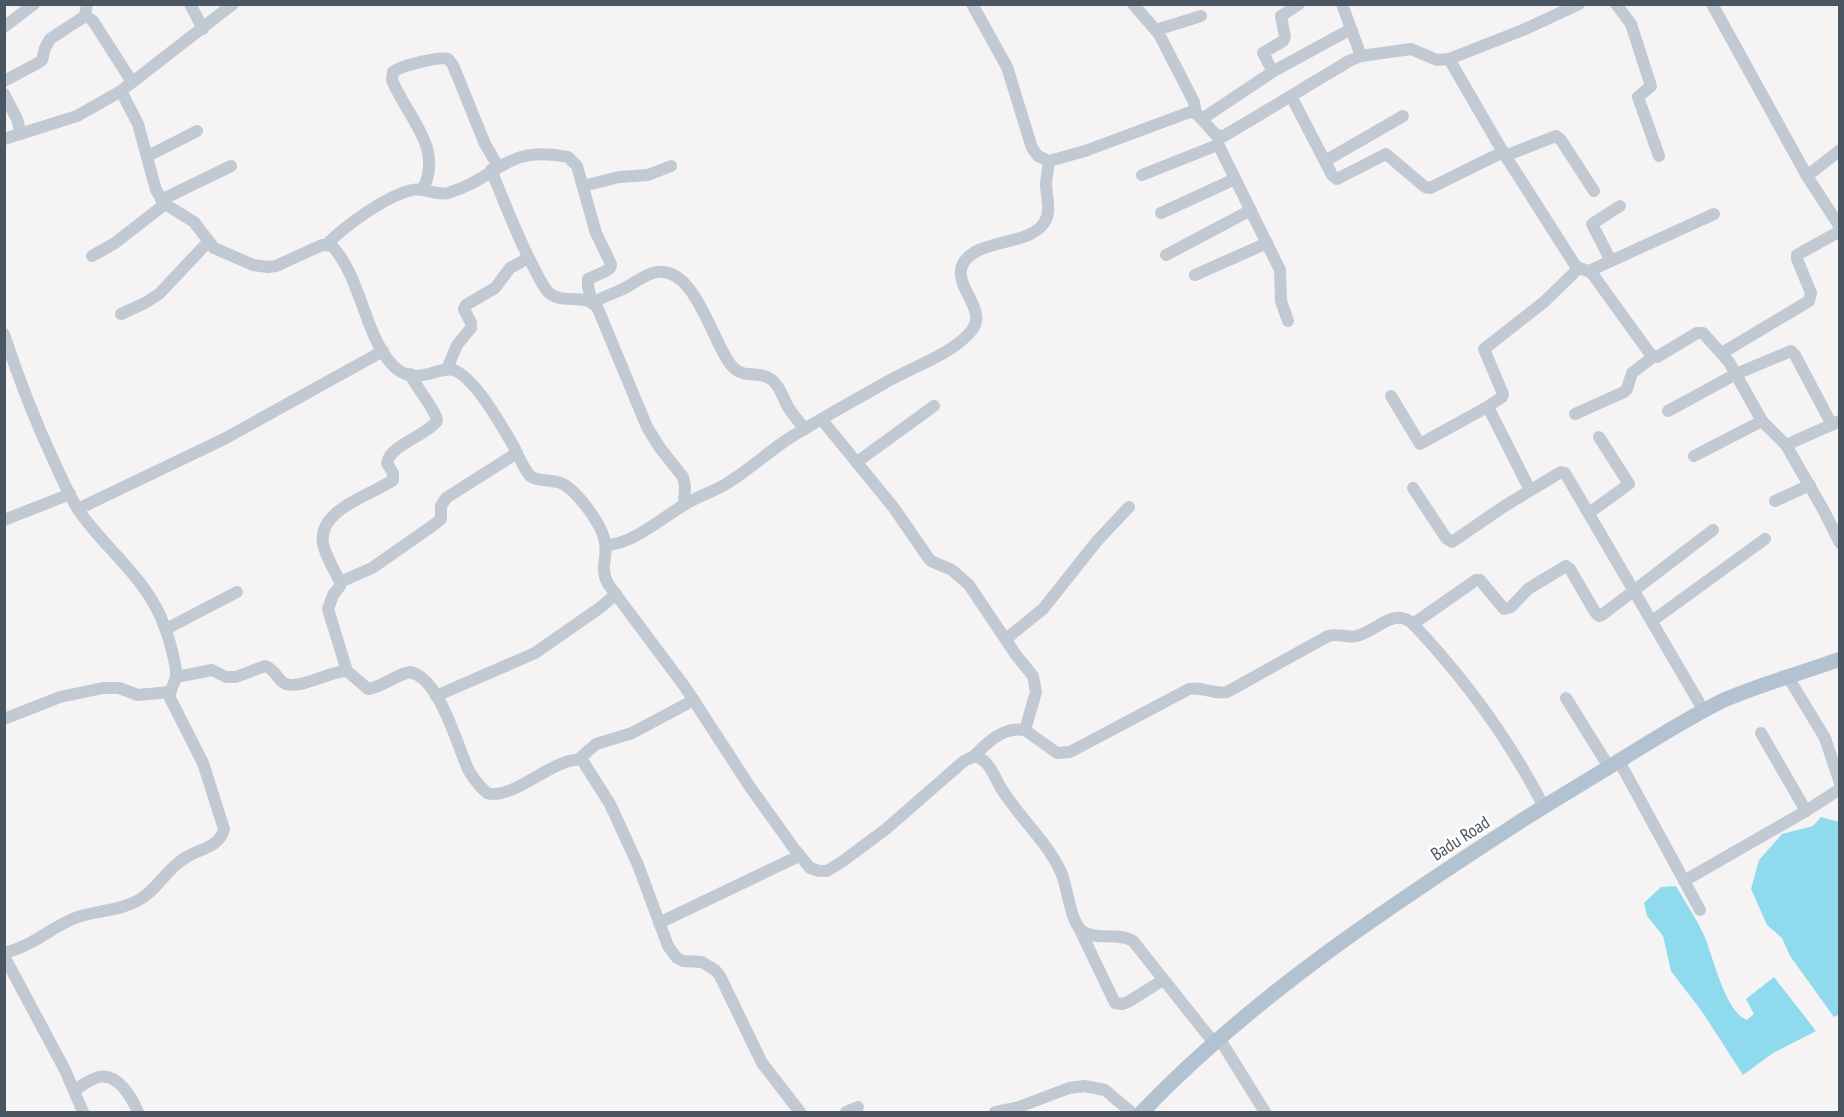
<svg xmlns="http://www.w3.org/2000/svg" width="1844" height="1117" font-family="'PT Sans Narrow',sans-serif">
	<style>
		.water { fill: #90daee }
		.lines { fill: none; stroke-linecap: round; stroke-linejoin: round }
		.minor { stroke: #c1cad2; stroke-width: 12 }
		.major { stroke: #b3c2d1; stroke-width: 15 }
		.labels { text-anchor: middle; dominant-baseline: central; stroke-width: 5; stroke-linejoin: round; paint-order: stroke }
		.street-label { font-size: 18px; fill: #4a5661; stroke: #fff }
	</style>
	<rect width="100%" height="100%" fill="#f5f3f3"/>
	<g class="water">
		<path d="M1821 817 1839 822 1840 1014 1834 1017 1790 956 1782 938 1767 925 1751 889 1759 860 1782 834 1813 826Z"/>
		<path d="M1676 886C1685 902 1696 918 1704 935 1713 956 1725 1012 1747 1020L1754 1014 1746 999 1774 977 1816 1031 1773 1053 1743 1075 1703 1013 1671 971 1663 936 1647 916 1644 903 1661 887Z"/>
	</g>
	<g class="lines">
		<g class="minor">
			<path d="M190 4 203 29"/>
			<path d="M972 4 1007 67 1032 148 1038 156 1049 161 1085 151 1190 112 1197 114 1216 135 1224 136 1349 61 1361 56 1411 49 1437 60 1449 59 1523 30 1579 4"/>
			<path d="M1133 4 1159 34 1194 102 1196 114"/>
			<path d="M1342 4 1361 56"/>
			<path d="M1616 4 1631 24 1651 86 1638 97 1659 156"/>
			<path d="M1712 4 1807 176 1840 227"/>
			<path d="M85 15 93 21 132 82"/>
			<path d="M4 27 34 4"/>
			<path d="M1156 30 1201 16"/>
			<path d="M1449 59 1503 152 1575 265 1579 268 1591 272 1651 355 1657 357 1697 333H1703L1729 362 1762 421 1786 445 1840 421"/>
			<path d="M1272 72 1351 29"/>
			<path d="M4 81 38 63 42 60 45 48 50 39 82 18 85 15 87 4"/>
			<path d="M121 91 138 124 156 190 165 204 194 222 214 248 253 265 268 267 276 266 322 245 332 246C360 276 364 330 389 361 414 393 440 362 456 371 476 381 498 420 510 440 517 451 521 465 530 476 539 482 551 479 561 483 577 490 603 526 605 543 608 559 599 566 608 584L685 687 750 787 793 847 810 868 819 871H827L843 861 886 829 964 761C970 758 974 755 981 759 990 763 996 780 1001 788 1018 816 1047 842 1060 870 1068 886 1069 918 1081 930 1095 942 1117 931 1133 941L1214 1043"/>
			<path d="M4 94 17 119 21 134"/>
			<path d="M1291 96 1332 175 1337 179 1386 154 1425 187 1430 188 1503 152"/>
			<path d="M1202 119 1271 73 1272 70 1263 53 1283 41 1285 37 1281 16 1299 4"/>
			<path d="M4 139 77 116 121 91 233 4"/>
			<path d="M1218 144 1280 270 1281 301 1288 321"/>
			<path d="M148 156 197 131"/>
			<path d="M1505 156 1556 136 1561 140 1594 191"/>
			<path d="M1325 161 1403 116"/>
			<path d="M491 170C505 203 517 237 534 268 538 276 542 285 548 292 562 306 586 291 598 309L647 427 660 448 683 477 685 486 684 505"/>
			<path d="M1142 175 1215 146 1218 144 1219 137"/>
			<path d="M1807 176 1840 150"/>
			<path d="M583 186 619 177 648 175 671 166"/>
			<path d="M423 189C444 148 407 117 392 80L393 72C400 66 439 56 448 59L453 65 485 144 498 166"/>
			<path d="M161 200 231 166"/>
			<path d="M1161 213 1235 179"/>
			<path d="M327 244C346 225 386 196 412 190 425 187 435 196 448 193 498 178 506 144 568 157L577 166 596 233 611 264 610 268 606 271 588 279V287L592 301"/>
			<path d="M1166 255 1251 210"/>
			<path d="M92 256 115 243 165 204"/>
			<path d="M1611 261 1592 224 1620 206"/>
			<path d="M1589 271 1714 214"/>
			<path d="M1195 275 1267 243"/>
			<path d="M595 305 600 299C608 295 617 292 625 288 634 283 643 276 653 273 694 261 712 342 731 365 744 381 759 369 772 380 780 386 783 398 788 407 793 415 799 422 805 429"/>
			<path d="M121 314 145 303 159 294 208 242"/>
			<path d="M4 334C19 380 36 423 56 466 63 481 70 497 79 511 107 551 149 580 165 628 169 638 177 667 176 676 175 685 169 688 170 698L203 763 224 829C219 848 200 848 185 858 166 869 157 891 137 901 117 912 95 910 75 918 50 928 31 947 4 953"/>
			<path d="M1722 353 1809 301 1811 293 1797 259V255L1840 231"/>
			<path d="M447 369 457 345 471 328V323L464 309 466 305 495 288 510 268 528 258"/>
			<path d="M1391 396 1420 444 1489 406"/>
			<path d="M1668 411 1736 374 1791 351 1795 355 1832 425"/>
			<path d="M1575 414 1624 392 1627 389 1632 373 1653 357"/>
			<path d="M822 420 894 508 927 556 931 561 952 570 969 585 1016 655 1033 676 1036 692 1025 730"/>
			<path d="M1786 445 1824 511 1840 543"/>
			<path d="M1694 456 1762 421"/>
			<path d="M857 462 934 406"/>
			<path d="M1413 488 1446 538 1452 542 1503 507 1561 472 1565 473 1704 711"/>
			<path d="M1530 490 1490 411V405L1502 397 1503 394 1484 349 1544 302 1579 268"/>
			<path d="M1775 501 1810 485"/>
			<path d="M78 509 224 439 383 351"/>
			<path d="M1589 513 1629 484 1599 437"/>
			<path d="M4 520 70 494"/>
			<path d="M606 545C633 545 665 515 689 502 701 495 715 491 726 484 747 471 765 455 785 441 816 421 850 403 883 384 909 368 954 354 972 330 988 310 954 287 962 266 973 238 1028 247 1044 223 1052 212 1046 196 1046 183 1047 176 1048 168 1049 161"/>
			<path d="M340 582 372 568 435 524 441 519V506L446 498 517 453"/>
			<path d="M1652 621 1765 539"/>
			<path d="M1413 624 1476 580H1480L1504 609 1511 607 1528 589 1566 566 1570 569 1595 612 1599 616 1602 615 1713 530"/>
			<path d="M166 629 237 592"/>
			<path d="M1006 639 1043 609 1097 541 1129 507"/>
			<path d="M347 671 328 609 333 595 340 586V582C334 569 325 556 323 543 318 509 372 495 393 480V473L387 463C390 445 426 436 437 421 437 412 416 387 410 374"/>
			<path d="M176 677 212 670 226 677H236L265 666C276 669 277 681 286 684 302 689 330 671 347 671L368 689C383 687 395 675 410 672 440 678 457 746 469 771 474 779 480 787 487 793 514 801 554 756 582 760L610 804 638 865 668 946 677 958 683 961 702 962 715 970 720 976 762 1063 800 1112"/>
			<path d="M1788 677 1825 738 1840 783"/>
			<path d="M436 696 535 653 601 607 616 594"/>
			<path d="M1566 698 1609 767"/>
			<path d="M4 719 60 697 103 688H119L138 695 170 692"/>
			<path d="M1761 733 1806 811"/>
			<path d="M973 757C987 743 1003 726 1025 730L1057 753 1070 752 1189 689C1203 686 1213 695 1227 692L1328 636C1338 633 1347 638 1356 636 1376 632 1394 606 1413 624 1465 679 1509 739 1544 807"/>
			<path d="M579 759 596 744 632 733 694 700"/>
			<path d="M1619 761 1700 910"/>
			<path d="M1684 881 1806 811 1840 789"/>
			<path d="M659 923 799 856"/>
			<path d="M1080 930 1115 1003 1122 1004 1128 1002 1163 980"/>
			<path d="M4 956 65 1070 83 1112"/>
			<path d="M1219 1038 1265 1112"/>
			<path d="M74 1090C82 1086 90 1079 99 1077 118 1073 132 1098 138 1112"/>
			<path d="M846 1112 858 1107"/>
			<path d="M995 1112 1019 1107 1069 1088 1084 1086 1105 1090 1131 1112"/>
		</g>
		<path class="major" d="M1142 1112C1251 998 1385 909 1518 823 1552 801 1587 781 1622 759 1655 739 1689 717 1724 700 1761 684 1802 673 1840 659"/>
	</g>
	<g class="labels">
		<g class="street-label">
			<text transform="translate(1460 838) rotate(-33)">Badu Road</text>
		</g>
	</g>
	<rect width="1844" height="1117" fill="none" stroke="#4a5661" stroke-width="12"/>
</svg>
